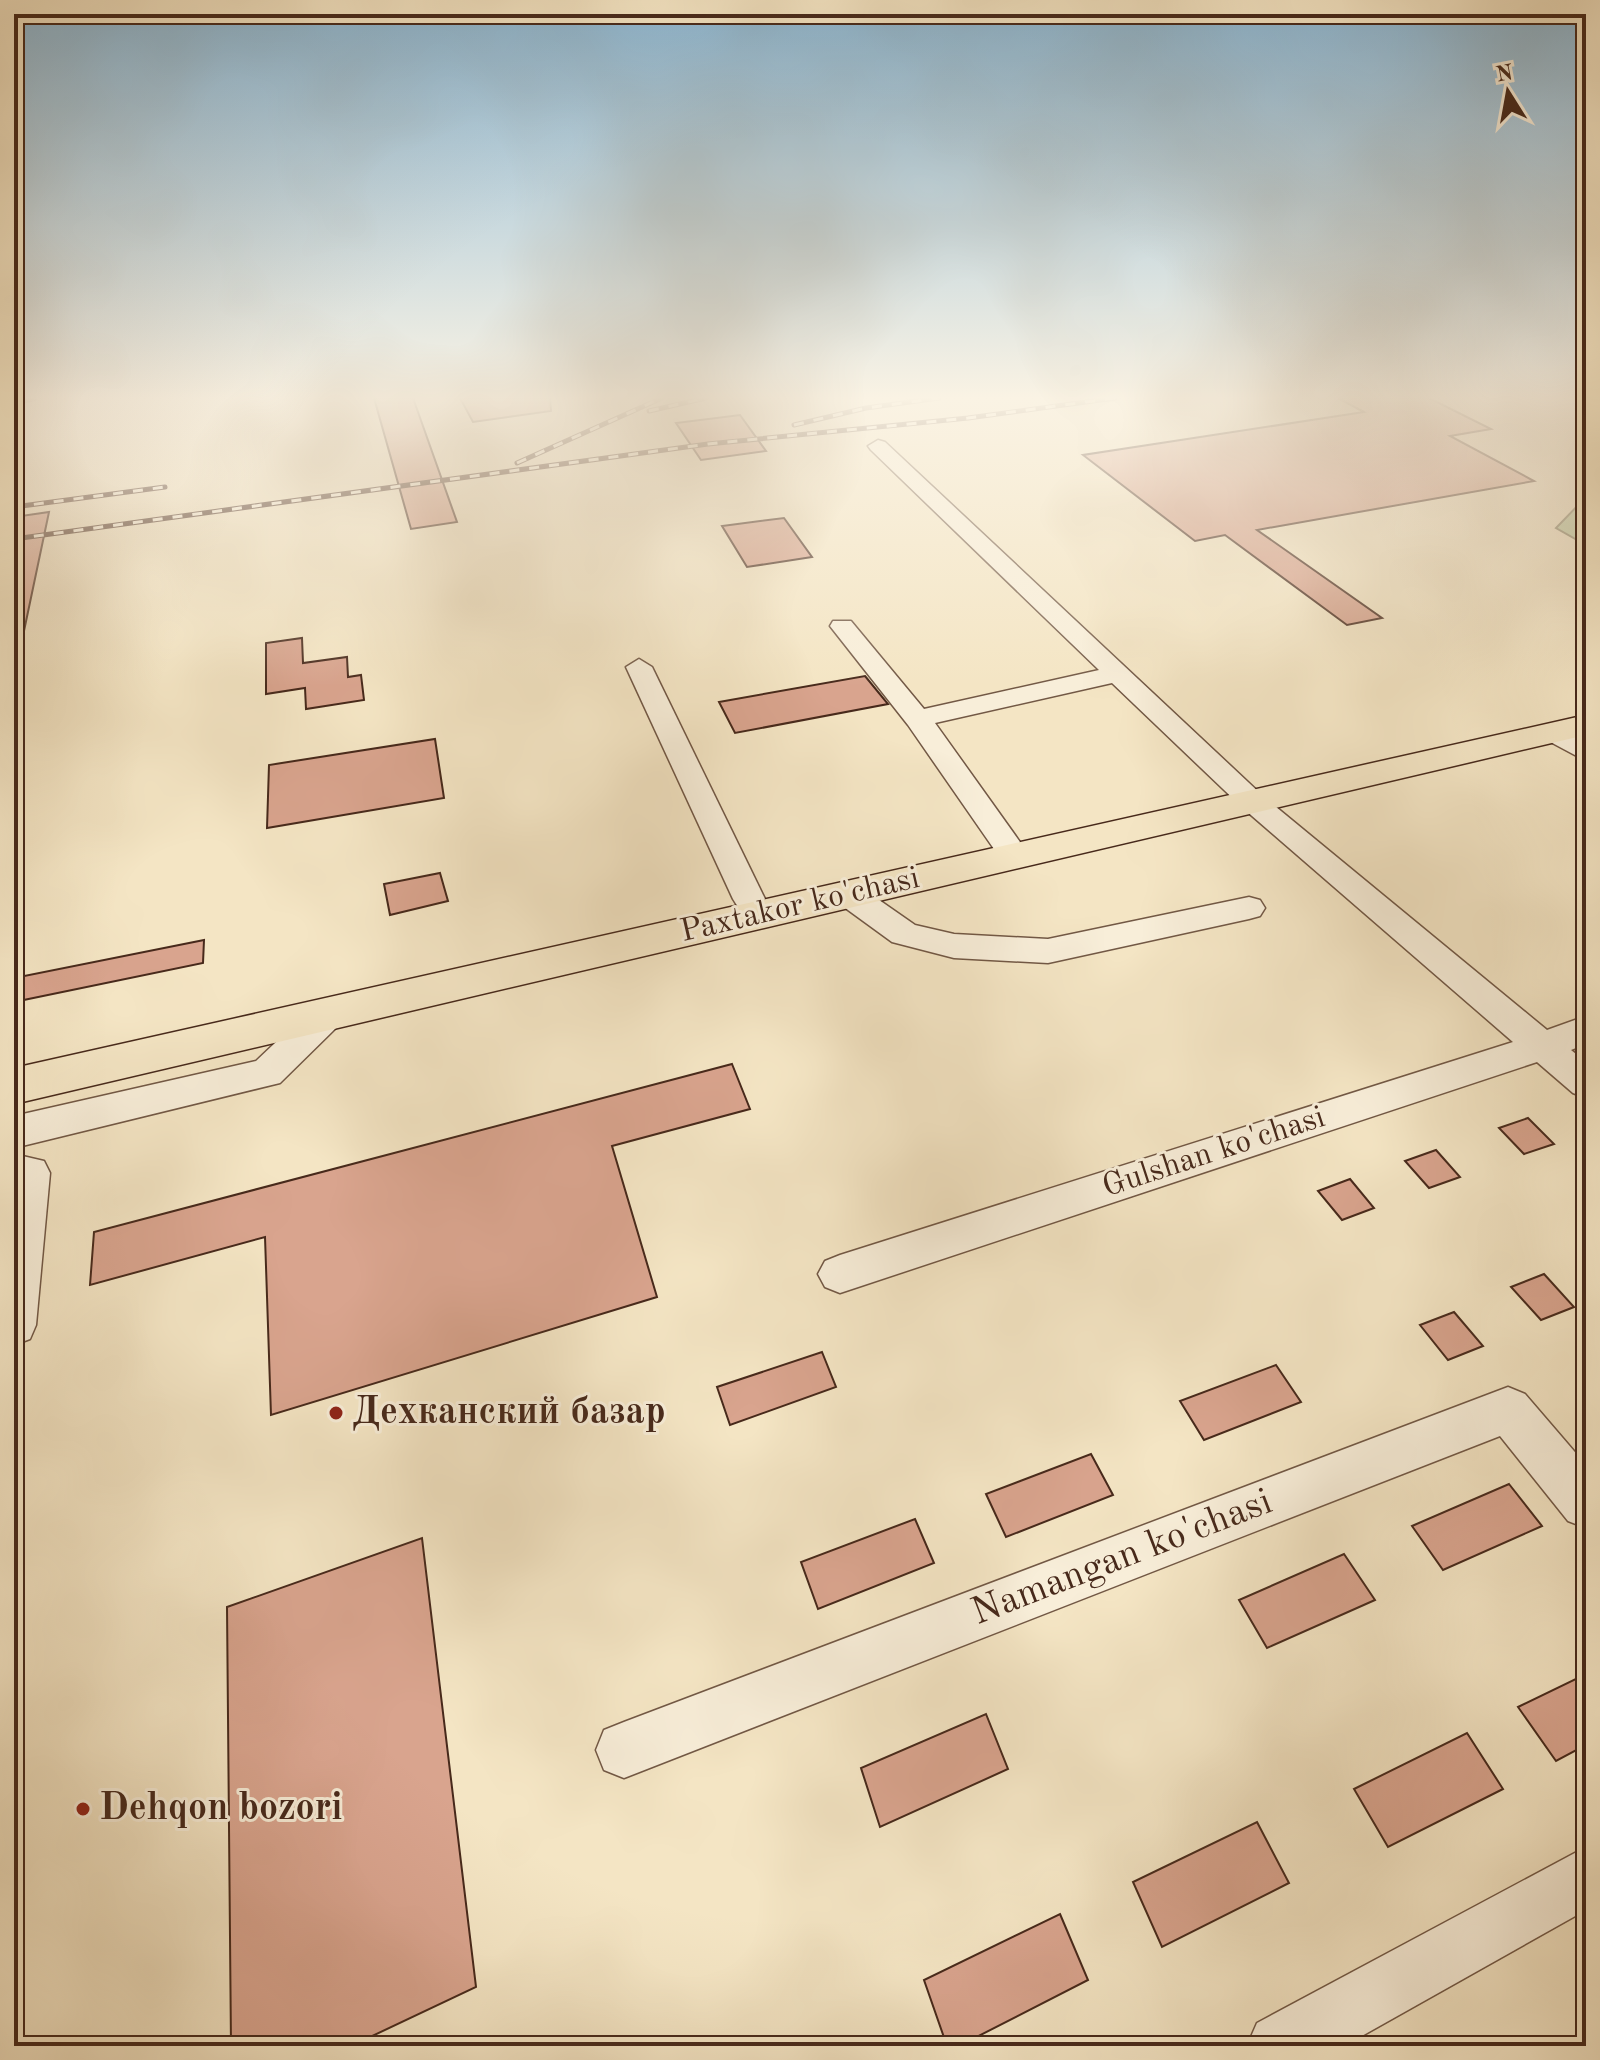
<svg xmlns="http://www.w3.org/2000/svg" width="1600" height="2060" font-family="'Old Standard TT',serif">
	<style>
		.green { fill: #b6c698; stroke: #7e785a; stroke-width: 2 }
		.building { fill: #d9a48e; stroke: #47291b; stroke-width: 2 }
		.lines { fill: none; stroke-linecap: round; stroke-linejoin: round }
		.minor-casing { stroke: #725845; stroke-width: 3 }
		.major-casing { stroke: #47291b; stroke-width: 3 }
		.minor { fill: #f8eed9; fill-rule: evenodd }
		.major { fill: #f4e5c4; fill-rule: evenodd }
		.rail-casing { stroke: #47291b; stroke-width: 5 }
		.rail { stroke: #f8eed9; stroke-width: 3; stroke-dasharray: 10; stroke-linecap: butt }
		.poi-dot { fill: #8f2418; stroke: #f8eed9; stroke-width: 3 }
		.labels { text-anchor: middle; dominant-baseline: central; stroke-width: 6; stroke-linejoin: round; paint-order: stroke }
		.street-label { font-size: 32px; fill: #47291b; stroke: #f8eed9 }
		.near-poi-label { font-size: 38px; font-weight: bold; fill: #47291b; stroke: #f8eed9; text-anchor: start }
		.near-street-label { font-size: 38px; fill: #47291b; stroke: #f8eed9 }
	</style>
	<rect width="100%" height="100%" fill="#f4e5c4"/>
	<filter id="stains"><feTurbulence type="fractalNoise" baseFrequency=".0025" numOctaves="4"/><feColorMatrix values="0 0 0 0 .2 0 0 0 0 .09 0 0 0 0 .02 0 0 0 .5 -.17"/></filter>
	<radialGradient id="worn" r=".72"><stop offset=".6" stop-color="#630" stop-opacity="0"/><stop offset="1" stop-color="#630" stop-opacity=".3"/></radialGradient>
	<path class="green" d="M1586 497V545L1556 528Z"/>
	<g class="building">
		<path d="M374 398H413L457 522 411 529Z"/>
		<path d="M460 398H550L551 411 473 422Z"/>
		<path d="M1338 398H1429L1491 429 1450 436 1534 481 1257 530 1382 618 1347 625 1225 535 1195 541 1083 455 1364 412Z"/>
		<path d="M740 415 766 451 701 460 676 423Z"/>
		<path d="M49 512 24 631 14 630V517Z"/>
		<path d="M784 518 812 557 747 567 722 526Z"/>
		<path d="M302 638 303 663 347 657 348 677 361 675 364 700 306 709 305 688 266 694V643Z"/>
		<path d="M865 676 888 704 735 733 719 702Z"/>
		<path d="M435 739 444 798 267 828 269 765Z"/>
		<path d="M440 873 448 901 390 915 384 884Z"/>
		<path d="M204 940 203 963 14 1002V978Z"/>
		<path d="M732 1064 750 1109 612 1146 657 1297 271 1415 265 1237 90 1285 94 1232Z"/>
		<path d="M1528 1118 1554 1144 1524 1154 1499 1128Z"/>
		<path d="M1436 1150 1460 1177 1429 1188 1405 1161Z"/>
		<path d="M1350 1179 1374 1208 1342 1220 1318 1191Z"/>
		<path d="M1544 1274 1574 1307 1541 1320 1511 1287Z"/>
		<path d="M1454 1312 1483 1346 1448 1360 1420 1325Z"/>
		<path d="M822 1352 836 1387 730 1425 717 1387Z"/>
		<path d="M1276 1365 1301 1402 1204 1440 1180 1401Z"/>
		<path d="M1091 1454 1113 1495 1006 1537 986 1494Z"/>
		<path d="M1509 1484 1542 1526 1443 1570 1412 1526Z"/>
		<path d="M915 1519 934 1563 818 1609 801 1562Z"/>
		<path d="M422 1538 476 1987 351 2046H231L227 1607Z"/>
		<path d="M1344 1554 1375 1600 1267 1648 1239 1600Z"/>
		<path d="M1586 1674V1745L1556 1761 1518 1707Z"/>
		<path d="M986 1714 1008 1769 880 1827 861 1768Z"/>
		<path d="M1467 1733 1503 1789 1388 1847 1354 1789Z"/>
		<path d="M1257 1822 1289 1883 1162 1947 1133 1882Z"/>
		<path d="M1060 1914 1088 1980 959 2046H947L924 1980Z"/>
	</g>
	<g class="lines">
		<defs>
			<g id="minor">
				<path d="M878 440 885 442 1264 797 1547 1030 1586 1016V1044L1571 1050 1586 1062V1098L1573 1093 1537 1062 840 1293 825 1287 818 1274 825 1261 840 1255 1513 1042 1244 809 1112 683 935 723 1020 842 1016 849 1005 852 994 849 908 725 830 626 833 621H851L924 709 1099 670 871 450 868 446Z"/>
				<path d="M639 659 652 667 765 899 760 907 749 910 738 907 733 899 626 667Z"/>
				<path d="M1553 724 1586 741V761L1543 738 1539 732 1543 726Z"/>
				<path d="M848 883 859 886 915 925 954 934 1048 939 1249 897 1260 900 1265 908 1260 916 1249 919 1048 963 954 958 892 942 837 902 832 894 837 886Z"/>
				<path d="M326 1003 339 1007 344 1016 339 1025 280 1083 14 1148V1116L256 1061 313 1007Z"/>
				<path d="M14 1154 44 1161 50 1173 36 1325 30 1339 14 1345Z"/>
				<path d="M1508 1387 1525 1394 1586 1465V1528L1568 1521 1500 1436 624 1778 604 1770 596 1750 604 1730 624 1722Z"/>
				<path d="M1586 1847V1910L1344 2046H1247L1257 2023Z"/>
			</g>
			<path id="major" d="M1586 715V735L14 1104V1068Z"/>
		</defs>
		<use href="#minor" class="minor-casing"/>
		<use href="#major" class="major-casing"/>
		<use href="#minor" class="minor"/>
		<use href="#major" class="major"/>
		<defs>
			<g id="rail">
				<path d="M14 404 35 398"/>
				<path d="M649 411 706 398"/>
				<path d="M794 425 866 408 939 398"/>
				<path d="M517 463 662 398"/>
				<path d="M14 507 165 487"/>
				<path d="M14 539 708 444 968 418 1115 398"/>
			</g>
		</defs>
		<use href="#rail" class="rail-casing"/>
		<use href="#rail" class="rail"/>
	</g>
	<linearGradient id="sky" x2="0" y2="1"><stop stop-color="#8bb8d6"/><stop offset="0.58" stop-color="#faf3e4"/><stop offset="1" stop-color="#faf3e4" stop-opacity="0"/></linearGradient>
	<rect width="1600" height="686" fill="url(#sky)"/>
	<g class="poi-dot">
		<circle cx="336" cy="1413" r="8"/>
		<circle cx="83" cy="1809" r="8"/>
	</g>
	<g class="labels">
		<g class="street-label">
			<text transform="translate(800 906) rotate(-13)">Paxtakor ko'chasi</text>
			<text transform="translate(1214 1153) rotate(-18)">Gulshan ko'chasi</text>
		</g>
		<g class="near-poi-label">
			<text x="352" y="1413">Дехканский базар</text>
			<text x="99" y="1809">Dehqon bozori</text>
		</g>
		<g class="near-street-label">
			<text transform="translate(1122 1558) rotate(-21)">Namangan ko'chasi</text>
		</g>
	</g>
	<rect width="1600" height="2060" fill="none" stroke="#f4e5c4" stroke-width="48"/>
	<rect x="16" y="16" width="1568" height="2028" fill="none" stroke="#47291b" stroke-width="4"/>
	<rect x="24" y="24" width="1552" height="2012" fill="none" stroke="#47291b" stroke-width="2"/>
	<g transform="translate(1508 92) rotate(349)" stroke="#f8eed9" stroke-width="6" paint-order="stroke">
	<path d="M0-6L14 30L0 20L-14 30Z" fill="#47291b"/>
	<text y="-12" font-size="22" font-weight="bold" text-anchor="middle" fill="#47291b">N</text>
	</g>
	<rect width="100%" height="100%" filter="url(#stains)"/>
	<rect width="100%" height="100%" fill="url(#worn)"/>
</svg>
